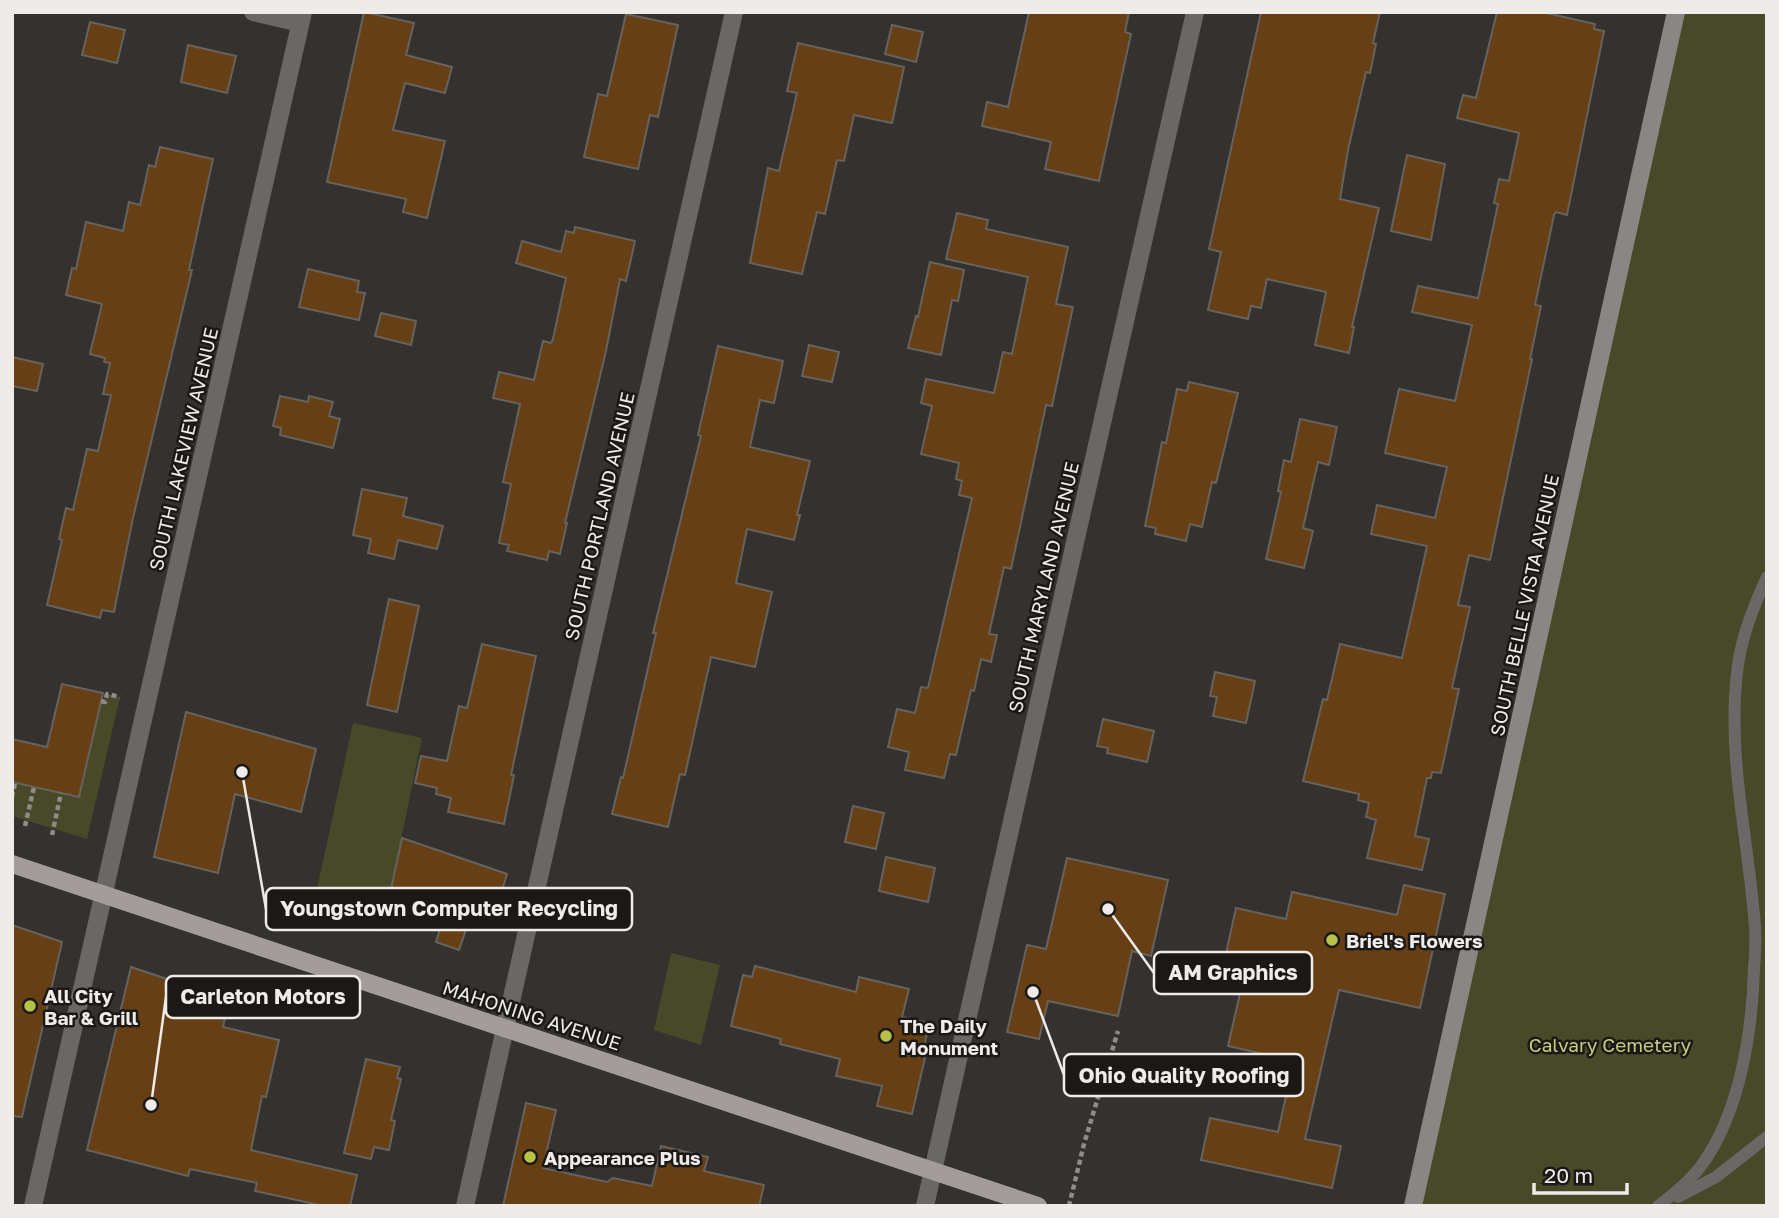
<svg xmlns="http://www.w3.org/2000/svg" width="1779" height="1218" font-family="'Golos Text',sans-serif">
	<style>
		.green { fill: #464a28 }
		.building { fill: #664014; stroke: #66625e; stroke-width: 2 }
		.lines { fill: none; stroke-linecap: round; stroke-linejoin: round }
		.path { stroke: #8e8b89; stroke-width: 4.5; stroke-dasharray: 5 3.5; stroke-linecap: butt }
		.lane { stroke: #6a6867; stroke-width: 12 }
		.street { stroke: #6a6867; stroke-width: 18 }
		.secondary { stroke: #898684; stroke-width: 18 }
		.primary { stroke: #a29d9b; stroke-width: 18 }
		.poi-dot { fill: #b8c147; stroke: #1b1918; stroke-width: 2.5 }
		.labels { text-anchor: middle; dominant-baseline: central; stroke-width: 5; stroke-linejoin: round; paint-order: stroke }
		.street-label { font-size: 19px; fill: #eeebe9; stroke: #1b1918 }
		.poi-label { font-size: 19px; font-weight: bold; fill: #eeebe9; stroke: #1b1918; text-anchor: start }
		.park-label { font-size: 19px; fill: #c5ce7a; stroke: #1b1918 }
		.leader { fill: none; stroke: #eeebe9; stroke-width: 2.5 }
		.callout-dot { fill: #eeebe9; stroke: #1b1918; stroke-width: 2.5 }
		.callout { fill: #1b1918; stroke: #eeebe9; stroke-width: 2.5 }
		.callout-label { font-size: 21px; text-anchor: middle; font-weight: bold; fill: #eeebe9 }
	</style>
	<rect width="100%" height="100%" fill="#34312e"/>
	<g class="green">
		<path d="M1676 12H1767V1206H1413Z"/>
		<path d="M107 694 120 697 87 839 12 816V782L79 797 101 701 105 702Z"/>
		<path d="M353 723 422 738 382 932 313 907Z"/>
		<path d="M671 953 720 965 701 1045 654 1030Z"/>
	</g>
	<g class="building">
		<path d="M364 12 414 23 406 55 452 67 445 93 405 83 393 130 445 141 427 218 403 212 406 199 327 182Z"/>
		<path d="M1029 12H1129L1125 32 1131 34 1099 181 1045 169 1051 142 982 126 987 102 1008 107Z"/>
		<path d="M1261 12H1380L1373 43 1376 44 1370 73 1366 72 1348 150 1340 199 1379 208 1352 327H1354L1349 353 1315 345 1326 292 1267 279 1261 308 1251 306 1248 319 1208 310 1221 252 1209 249Z"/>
		<path d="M1497 12H1542L1595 24 1594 29 1604 31 1567 215 1556 212 1554 215 1535 305 1541 306 1530 359H1532L1490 560 1469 555 1458 605 1470 607 1452 688 1459 689 1441 773 1432 772 1431 778H1427L1415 836 1429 839 1422 870 1367 858 1376 820 1366 817 1369 803 1358 800 1359 794 1303 781 1323 699 1327 700 1340 644 1402 658 1427 546 1371 534 1377 505 1435 518 1447 467 1385 453 1399 389 1455 401 1472 325 1412 312 1418 286 1478 298 1498 204 1494 203 1499 179 1509 181 1519 133 1457 118 1463 95 1476 98Z"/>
		<path d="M626 14 678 25 658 117 650 115 638 169 584 157 598 94 607 96Z"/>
		<path d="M90 22 125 30 117 63 82 55Z"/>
		<path d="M892 25 923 32 916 62 885 54Z"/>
		<path d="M798 43 904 67 892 123 854 115 844 161 837 160 825 214 817 212 802 274 750 263 768 168 779 171 797 93 787 91Z"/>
		<path d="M188 45 236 56 227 93 181 82Z"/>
		<path d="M160 147 213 159 189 270H192L133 518 114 612 102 610 100 618 47 605 62 540 59 539 66 508 73 510 87 449 98 451 111 395 103 394 110 363 104 362 105 358 90 354 102 304 66 295 72 268 76 269 86 222 123 231 129 202 140 205 149 165 155 167Z"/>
		<path d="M1407 155 1445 164 1431 240 1391 231Z"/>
		<path d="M957 213 988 220 986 229 1068 247 1056 304 1073 307 1052 406 1046 405 1011 569 1004 567 989 634 997 635 991 662 981 659 974 691 971 690 956 755 950 754 944 778 905 770 909 752 888 747 897 709 915 713 921 687 928 688 972 498 959 495 962 481 956 479 959 463 921 454 932 406 921 403 926 379 994 393 1003 352 1012 354 1028 277 946 259Z"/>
		<path d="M575 227 635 241 626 281 620 279 606 351 565 523H567L560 554 549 551 547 560 507 551 509 545 499 543 511 484 503 482 520 404 493 398 499 372 534 380 543 341 551 343 553 339 566 278 516 263 522 241 561 252 566 231 574 233Z"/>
		<path d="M930 262 964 270 958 301 952 300 941 355 908 348 916 316 918 317Z"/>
		<path d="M308 269 359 281 357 292 365 293 359 320 299 307Z"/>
		<path d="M381 313 416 321 411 345 375 336Z"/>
		<path d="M809 345 839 352 832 382 802 376Z"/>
		<path d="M718 346 783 361 774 403 760 400 750 447 810 461 797 515H800L794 540 747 529 736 583 772 592 755 667 711 657 685 775 680 774 668 827 612 814 621 777 623 778 656 633H653L701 436 698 435Z"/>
		<path d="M12 357 43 364 37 391 12 386Z"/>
		<path d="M1189 382 1238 393 1216 483 1212 482 1202 527 1190 524 1186 541 1155 534 1156 528 1145 526 1162 442 1166 443 1177 389 1187 391Z"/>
		<path d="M280 396 308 402 309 396 333 402 329 416 340 419 333 448 280 435 281 428 273 426Z"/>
		<path d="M1300 419 1337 427 1329 465 1318 462 1303 528 1313 531 1304 568 1266 559 1281 492 1278 491 1284 460 1291 462Z"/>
		<path d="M362 489 407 498 403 516 443 526 437 549 398 540 394 559 368 553 371 539 353 535Z"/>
		<path d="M389 599 419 606 397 712 367 705Z"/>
		<path d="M482 644 536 656 511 775H514L504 824 448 812 451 798 436 794 437 788 415 783 421 756 447 761 459 706 467 708Z"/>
		<path d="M1215 672 1255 681 1246 723 1213 716 1217 697 1210 696Z"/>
		<path d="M62 684 103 693 79 797 12 782V739L47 747Z"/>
		<path d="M186 712 316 749 301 812 235 794 218 873 154 857Z"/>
		<path d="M1103 719 1154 731 1147 762 1107 753 1108 748 1097 746Z"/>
		<path d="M853 806 884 813 876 849 845 842Z"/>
		<path d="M402 838 507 874 496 910 475 903 459 950 436 942 441 926 387 908Z"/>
		<path d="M886 857 935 868 928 902 879 891Z"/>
		<path d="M1067 858 1168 880 1151 956 1132 951 1118 1016 1048 1001 1039 1039 1007 1032 1027 945 1046 949Z"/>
		<path d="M1404 885 1445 894 1420 1008 1339 990 1305 1139 1341 1146 1332 1188 1201 1160 1210 1118 1278 1132 1294 1061 1228 1046 1246 967 1224 962 1236 908 1286 919 1292 892 1397 915Z"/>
		<path d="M12 925 62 942 22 1117 12 1116Z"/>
		<path d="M755 966 856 992 859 977 909 989 902 1017 929 1023 924 1048 927 1049 912 1114 877 1106 882 1086 836 1076 840 1059 780 1044 781 1039 731 1026 743 975 752 977Z"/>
		<path d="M131 967 229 1000 223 1027 279 1040 266 1097 262 1096 251 1150 357 1175 350 1206H324L255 1191 257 1183 190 1169 188 1176 87 1150Z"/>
		<path d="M366 1059 400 1067 397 1078 401 1079 391 1120 395 1121 389 1150 374 1147 371 1159 344 1153Z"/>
		<path d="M526 1103 556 1110 543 1168 607 1182 613 1178 652 1186 661 1146 708 1157 704 1171 764 1185 759 1206H503Z"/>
	</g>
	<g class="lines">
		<g class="path">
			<path d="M101 701 105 702 107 694 120 697"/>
			<path d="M12 797 15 783"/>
			<path d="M25 826 34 787"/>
			<path d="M52 835 61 793"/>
			<path d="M1069 1206 1084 1144 1118 1031"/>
		</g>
		<g class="lane">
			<path d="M1678 1197 1716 1177 1767 1137"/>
			<path d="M1658 1206C1674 1194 1689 1182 1701 1166 1740 1113 1752 1033 1754 969 1755 955 1756 940 1755 927 1749 843 1727 757 1737 673 1740 640 1753 607 1767 577"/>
		</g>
		<g class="street">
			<path d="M253 12 300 23"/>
			<path d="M33 1206 303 12"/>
			<path d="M465 1206 734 12"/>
			<path d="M925 1206 1195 12"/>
		</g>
		<path class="secondary" d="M1413 1206 1676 12"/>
		<path class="primary" d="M12 864 1038 1206"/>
	</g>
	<g class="poi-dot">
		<circle cx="1332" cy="940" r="7"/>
		<circle cx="30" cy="1006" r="7"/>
		<circle cx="886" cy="1036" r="7"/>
		<circle cx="530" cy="1157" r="7"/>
	</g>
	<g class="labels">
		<g class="street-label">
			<text transform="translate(183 449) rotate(-77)">SOUTH LAKEVIEW AVENUE</text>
			<text transform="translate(599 516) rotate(-77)">SOUTH PORTLAND AVENUE</text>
			<text transform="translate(1043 587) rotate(-77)">SOUTH MARYLAND AVENUE</text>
			<text transform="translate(1524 605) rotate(-78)">SOUTH BELLE VISTA AVENUE</text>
			<text transform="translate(532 1015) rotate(18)">MAHONING AVENUE</text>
		</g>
		<g class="poi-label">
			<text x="1346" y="940">Briel's Flowers</text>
			<text x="44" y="995">All City<tspan x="44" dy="22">Bar &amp; Grill</tspan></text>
			<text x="900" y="1025">The Daily<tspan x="900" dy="22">Monument</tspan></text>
			<text x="544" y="1157">Appearance Plus</text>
		</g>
		<g class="park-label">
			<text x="1610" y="1044">Calvary Cemetery</text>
		</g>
	</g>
	<path class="leader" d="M242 772L266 909M1108 909L1154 973M151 1105L166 997M1033 992L1064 1075"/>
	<g class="callout-dot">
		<circle cx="242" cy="772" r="7"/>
		<circle cx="1108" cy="909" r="7"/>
		<circle cx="151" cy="1105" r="7"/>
		<circle cx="1033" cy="992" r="7"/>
	</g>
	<g class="callout">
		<rect x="266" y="888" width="366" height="42" rx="7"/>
		<rect x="1154" y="952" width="158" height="42" rx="7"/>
		<rect x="166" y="976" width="194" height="42" rx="7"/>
		<rect x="1064" y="1054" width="239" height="42" rx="7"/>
	</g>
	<g class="callout-label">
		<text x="449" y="916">Youngstown Computer Recycling</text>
		<text x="1233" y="980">AM Graphics</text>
		<text x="263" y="1004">Carleton Motors</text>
		<text x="1184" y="1083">Ohio Quality Roofing</text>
	</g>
	<rect width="1779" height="1218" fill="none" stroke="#eeebe9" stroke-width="28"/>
	<path d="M1534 1183v10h93v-10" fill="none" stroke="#eeebe9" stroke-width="3.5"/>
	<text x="1544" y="1183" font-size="21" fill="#eeebe9" stroke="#1b1918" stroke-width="5" paint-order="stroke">20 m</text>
</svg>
